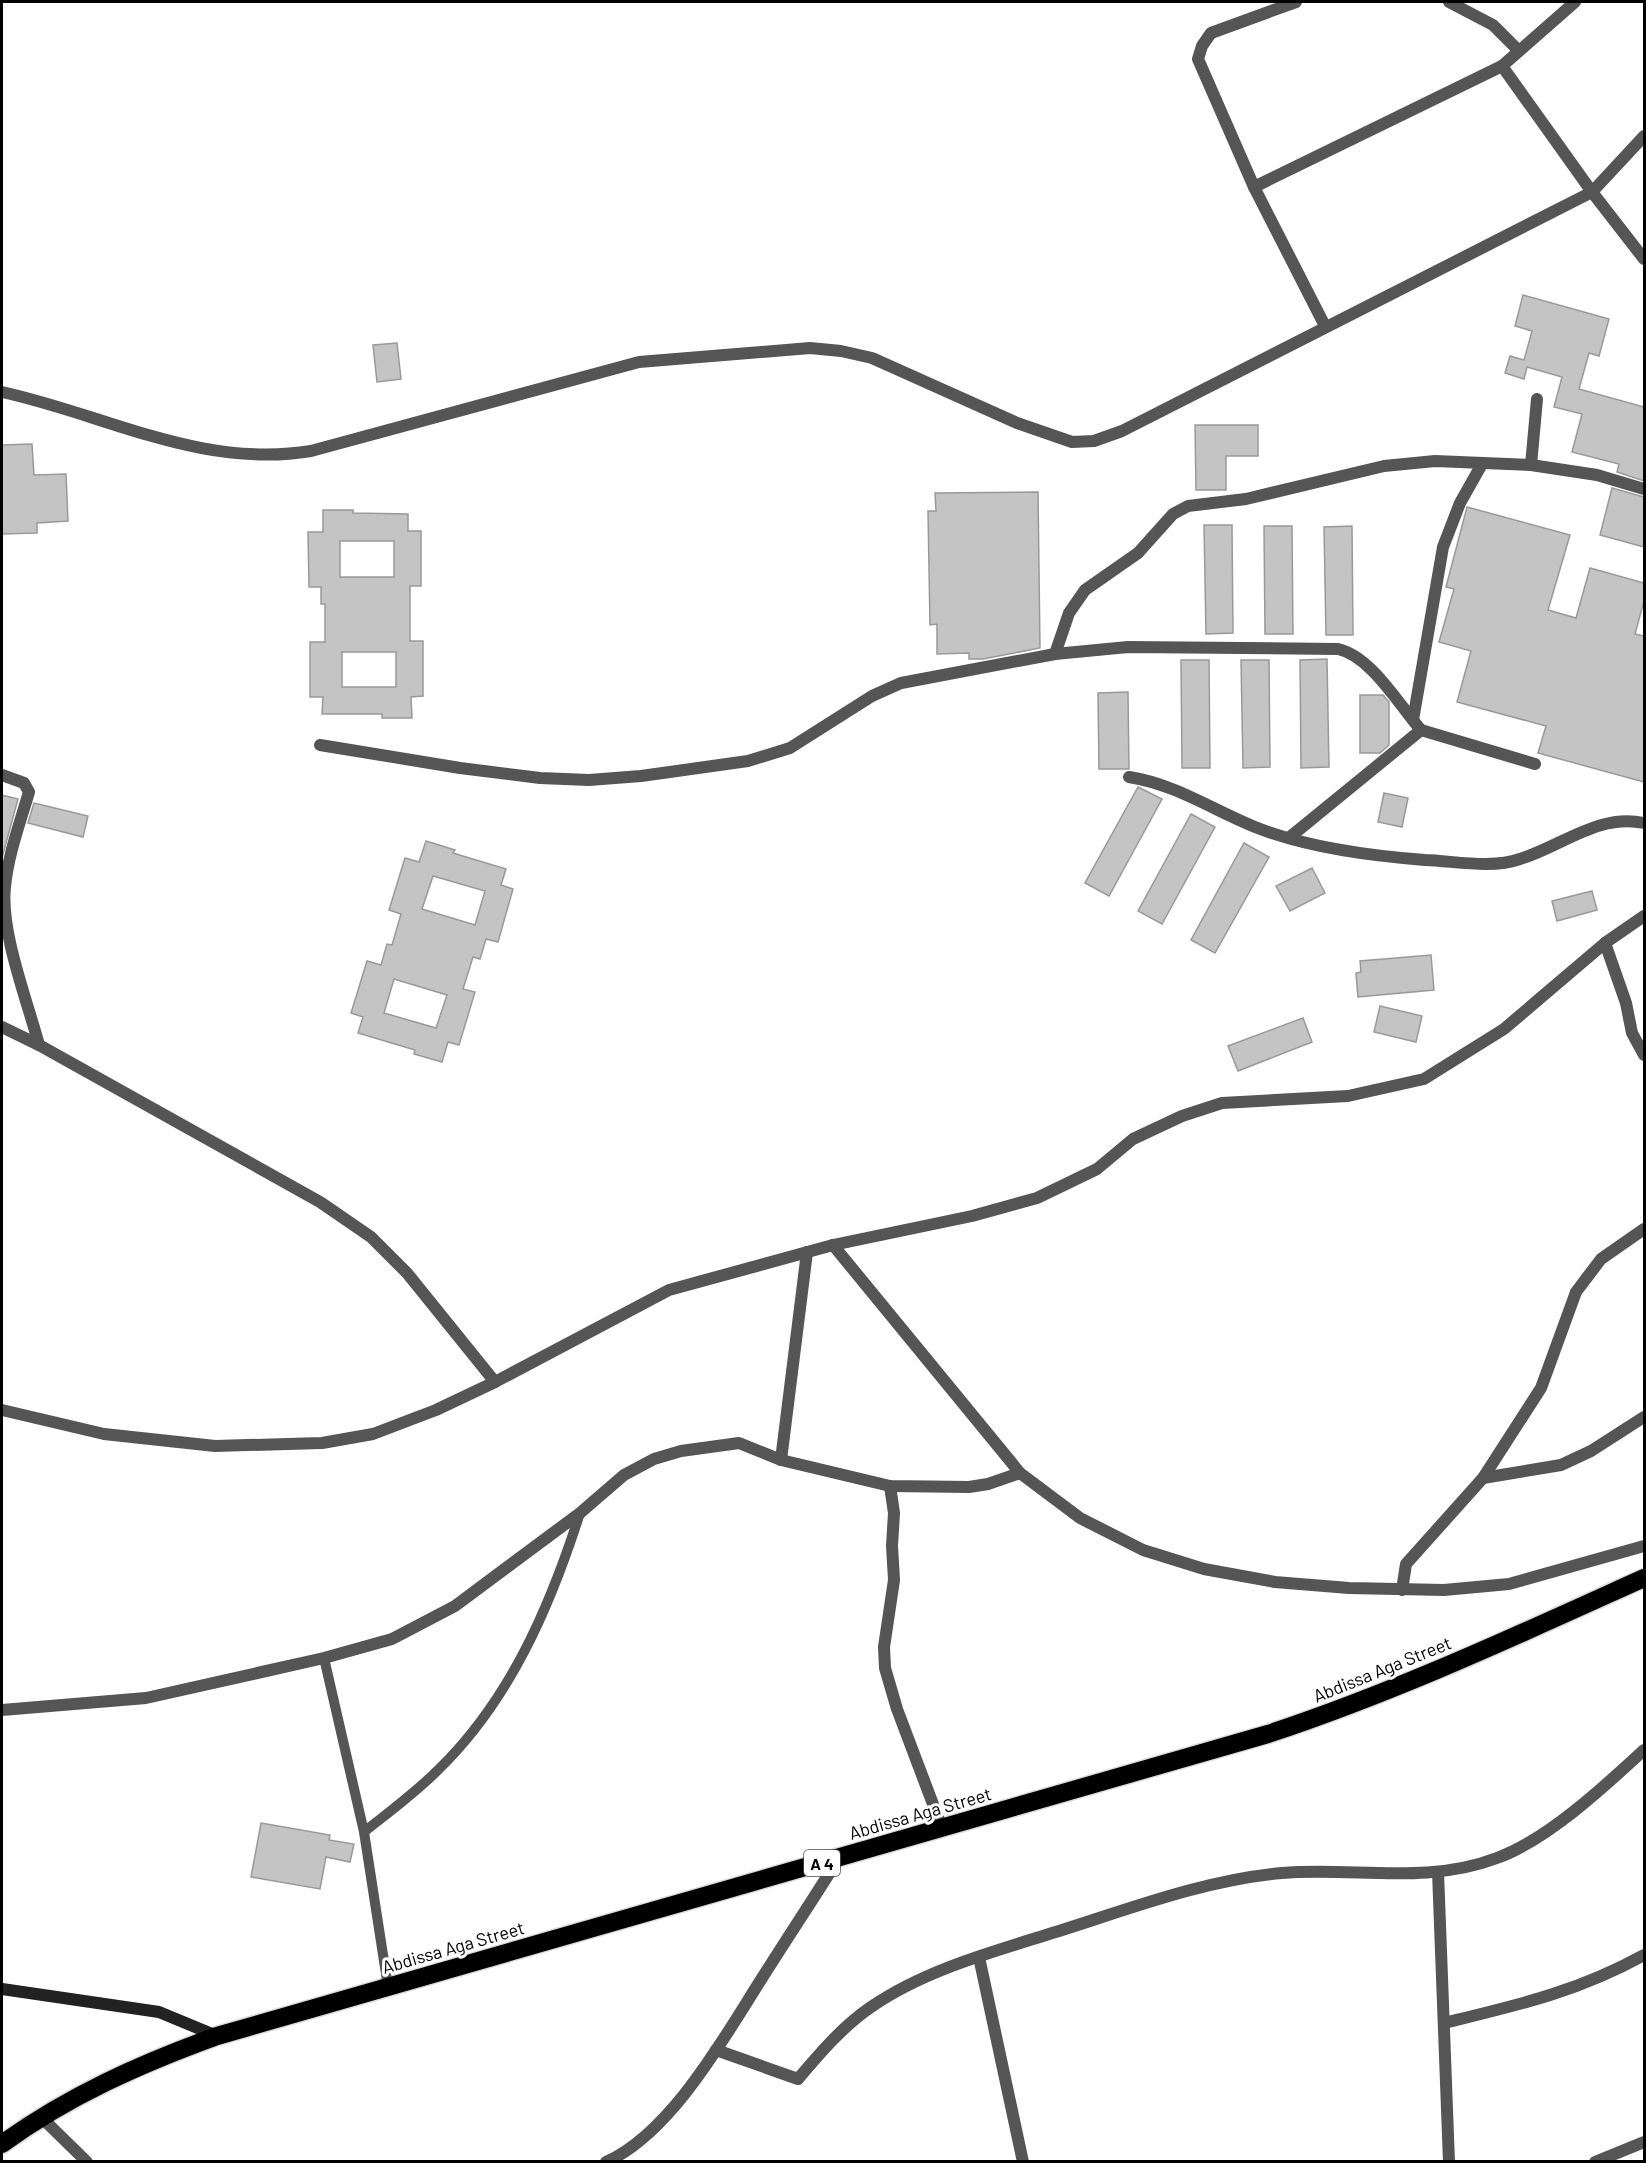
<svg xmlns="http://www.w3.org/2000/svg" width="1646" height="2163" font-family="Barlow,sans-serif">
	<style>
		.building { fill: #c4c4c4; stroke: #999; stroke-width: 1.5; fill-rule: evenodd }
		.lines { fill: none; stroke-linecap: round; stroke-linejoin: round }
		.highway-casing { stroke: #dbdbdb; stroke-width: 21 }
		.lane { stroke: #555; stroke-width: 10 }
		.street { stroke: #555; stroke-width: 12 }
		.secondary { stroke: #222; stroke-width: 12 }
		.highway { stroke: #000; stroke-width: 18 }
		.labels { text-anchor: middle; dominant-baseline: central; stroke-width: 6; stroke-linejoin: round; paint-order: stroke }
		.shield { fill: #fff; stroke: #4c4c4c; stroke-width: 1.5 }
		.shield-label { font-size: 16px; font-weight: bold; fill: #000 }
		.street-label { font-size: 18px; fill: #000; stroke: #fff }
	</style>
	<rect width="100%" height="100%" fill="#fff"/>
	<g class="building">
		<path d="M1523 295 1609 319 1599 356 1589 353 1579 389 1644 407V481L1617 472 1619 464 1572 452 1582 414 1554 407 1562 377 1527 367 1524 379 1505 373 1510 356 1524 360 1532 331 1515 326Z"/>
		<path d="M397 343 401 379 377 382 373 345Z"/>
		<path d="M1195 425H1258V456H1226V490H1196Z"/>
		<path d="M32 444 34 475 66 474 68 521 37 523V533L2 534V445Z"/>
		<path d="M1612 488 1644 497V547L1600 535Z"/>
		<path d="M1038 492 1040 648 983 659H969V653L937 654V624L930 625 928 511H936L935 493Z"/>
		<path d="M1467 507 1570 535 1548 610 1576 618 1590 568 1644 583V601L1635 634 1644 636V782L1538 753 1546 726 1457 702 1471 651 1439 642 1454 589 1446 587Z"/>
		<path d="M323 510H353V513L408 514V531H421V586H410V641H423V696L411 697 412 718H382V714H322L323 697H310V642H325V604H321V587H309L308 532H323ZM340 541H394V577H340ZM342 652H396V687H342Z"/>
		<path d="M1204 525H1232L1233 633 1206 634Z"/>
		<path d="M1264 526H1292L1293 634H1265Z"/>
		<path d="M1352 526 1353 635H1326L1324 527Z"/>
		<path d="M1327 659 1329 767 1301 768 1300 660Z"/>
		<path d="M1181 660H1209L1210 768H1182Z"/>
		<path d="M1241 660H1269L1270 767 1243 768Z"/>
		<path d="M1128 692 1129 769H1099L1098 693Z"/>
		<path d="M1360 695H1383L1389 702V745L1380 753H1360Z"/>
		<path d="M1138 787 1162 799 1109 896 1085 883Z"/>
		<path d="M1384 793 1408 798 1402 827 1378 822Z"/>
		<path d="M2 795 18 799 2 858Z"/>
		<path d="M34 803 88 816 83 837 28 823Z"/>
		<path d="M1191 814 1215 827 1162 924 1138 911Z"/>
		<path d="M426 841 455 850 453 853 506 869 501 885 513 889 498 942 486 939 480 959 473 957 463 989 475 992 459 1045 448 1042 442 1062 414 1054 415 1050 358 1033 363 1017 351 1013 367 961 381 965 387 944 392 945 401 914 389 910 405 858 419 862ZM433 876 485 891 475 925 422 909ZM394 979 447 995 436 1028 384 1013Z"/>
		<path d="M1244 843 1269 857 1215 953 1191 940Z"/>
		<path d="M1312 868 1325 893 1290 911 1276 886Z"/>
		<path d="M1592 891 1597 910 1557 921 1552 901Z"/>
		<path d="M1431 955 1434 990 1358 997 1356 973 1361 972 1360 961Z"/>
		<path d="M1380 1006 1422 1016 1416 1042 1374 1032Z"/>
		<path d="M1303 1018 1312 1042 1238 1071 1228 1046Z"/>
		<path d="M261 1823 330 1835 329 1840 354 1844 350 1862 326 1857 320 1889 251 1877Z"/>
	</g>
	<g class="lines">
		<defs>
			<path id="highway" d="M2 2144C68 2096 140 2064 217 2036L1268 1734C1398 1691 1520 1634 1644 1578"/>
		</defs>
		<use href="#highway" class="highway-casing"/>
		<g class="lane">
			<path d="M324 1658 364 1832 388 1987"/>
			<path d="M364 1832C389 1812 415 1793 438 1770 510 1700 550 1607 580 1513"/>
		</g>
		<g class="street">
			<path d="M1296 2 1211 33 1202 46 1198 59 1254 187 1325 326"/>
			<path d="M1449 2 1493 25 1518 50"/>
			<path d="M1502 66 1592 192 1644 259"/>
			<path d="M1254 187 1502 66 1575 2"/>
			<path d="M2 392C107 415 201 469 311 451L639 362 810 348 841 351 872 358 1017 423 1072 442 1094 441 1122 431 1592 192 1644 136"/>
			<path d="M1531 465 1597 475 1644 489"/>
			<path d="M1055 654 1069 613 1085 590 1138 553 1173 514 1188 506 1246 499 1384 466 1435 461 1531 465 1537 399"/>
			<path d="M1413 720 1443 547 1460 503 1482 464"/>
			<path d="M320 745 460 768 540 778 589 780 641 776 748 761 790 748 872 696 901 683 1055 654 1128 647 1338 649C1371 656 1399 705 1421 730"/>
			<path d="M2 775 24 783 29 792C20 823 8 855 5 887 0 931 27 1000 39 1045"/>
			<path d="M1129 777C1175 784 1213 810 1255 827 1305 847 1372 856 1425 860 1455 861 1491 869 1520 859 1562 846 1599 813 1644 823"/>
			<path d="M1290 837 1421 730 1535 764"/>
			<path d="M1605 943 1626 1003 1632 1033 1644 1055"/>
			<path d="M2 1027 39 1045 320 1202 371 1237 407 1273 495 1382"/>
			<path d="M833 1245 1020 1473 1080 1518 1143 1550 1204 1569 1275 1582 1349 1588 1444 1590 1509 1584 1644 1546"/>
			<path d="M2 1410 104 1434 215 1446 322 1443 373 1434 436 1410 495 1382 669 1290 833 1245 972 1216 1037 1198 1097 1169 1133 1139 1182 1116 1222 1103 1348 1096 1424 1079 1504 1029 1605 943 1644 916"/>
			<path d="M781 1460 807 1252"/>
			<path d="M1483 1478 1561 1465 1591 1451 1644 1417"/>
			<path d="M890 1486 894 1513 892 1546 894 1580 884 1647 885 1668 897 1709 942 1828"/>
			<path d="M1402 1590 1406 1564 1483 1478 1541 1388 1576 1292 1601 1259 1644 1229"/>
			<path d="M2 1710 146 1698 324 1658 392 1639 455 1606 580 1513 624 1475 654 1459 681 1451 739 1443 781 1460 890 1486 969 1487 988 1484 1020 1473"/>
			<path d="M1438 1872 1449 2162"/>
			<path d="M979 1957 1023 2162"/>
			<path d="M1444 2023C1518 2005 1577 1992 1644 1955"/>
			<path d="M716 2050 798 2079C820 2053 843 2026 871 2007 926 1969 996 1951 1059 1931 1132 1908 1205 1880 1282 1873 1354 1867 1426 1885 1497 1858 1547 1840 1605 1786 1644 1750"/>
			<path d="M40 2116 87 2162"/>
			<path d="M606 2162C669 2134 721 2043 757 1986 784 1943 812 1901 839 1858"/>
			<path d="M1595 2162 1644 2142"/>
		</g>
		<path class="secondary" d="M2 1989 159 2012 217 2036"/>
		<use href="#highway" class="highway"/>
	</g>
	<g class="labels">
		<rect class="shield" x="804" y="1850" width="36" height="26" rx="4.5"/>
		<g class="shield-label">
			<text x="822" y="1863">A 4</text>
		</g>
		<g class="street-label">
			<text transform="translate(1382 1669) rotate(-22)">Abdissa Aga Street</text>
			<text transform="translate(920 1813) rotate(-16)">Abdissa Aga Street</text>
			<text transform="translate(453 1947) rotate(-16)">Abdissa Aga Street</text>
		</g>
	</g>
	<rect width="1646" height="2163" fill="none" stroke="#000000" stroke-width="6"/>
</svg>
